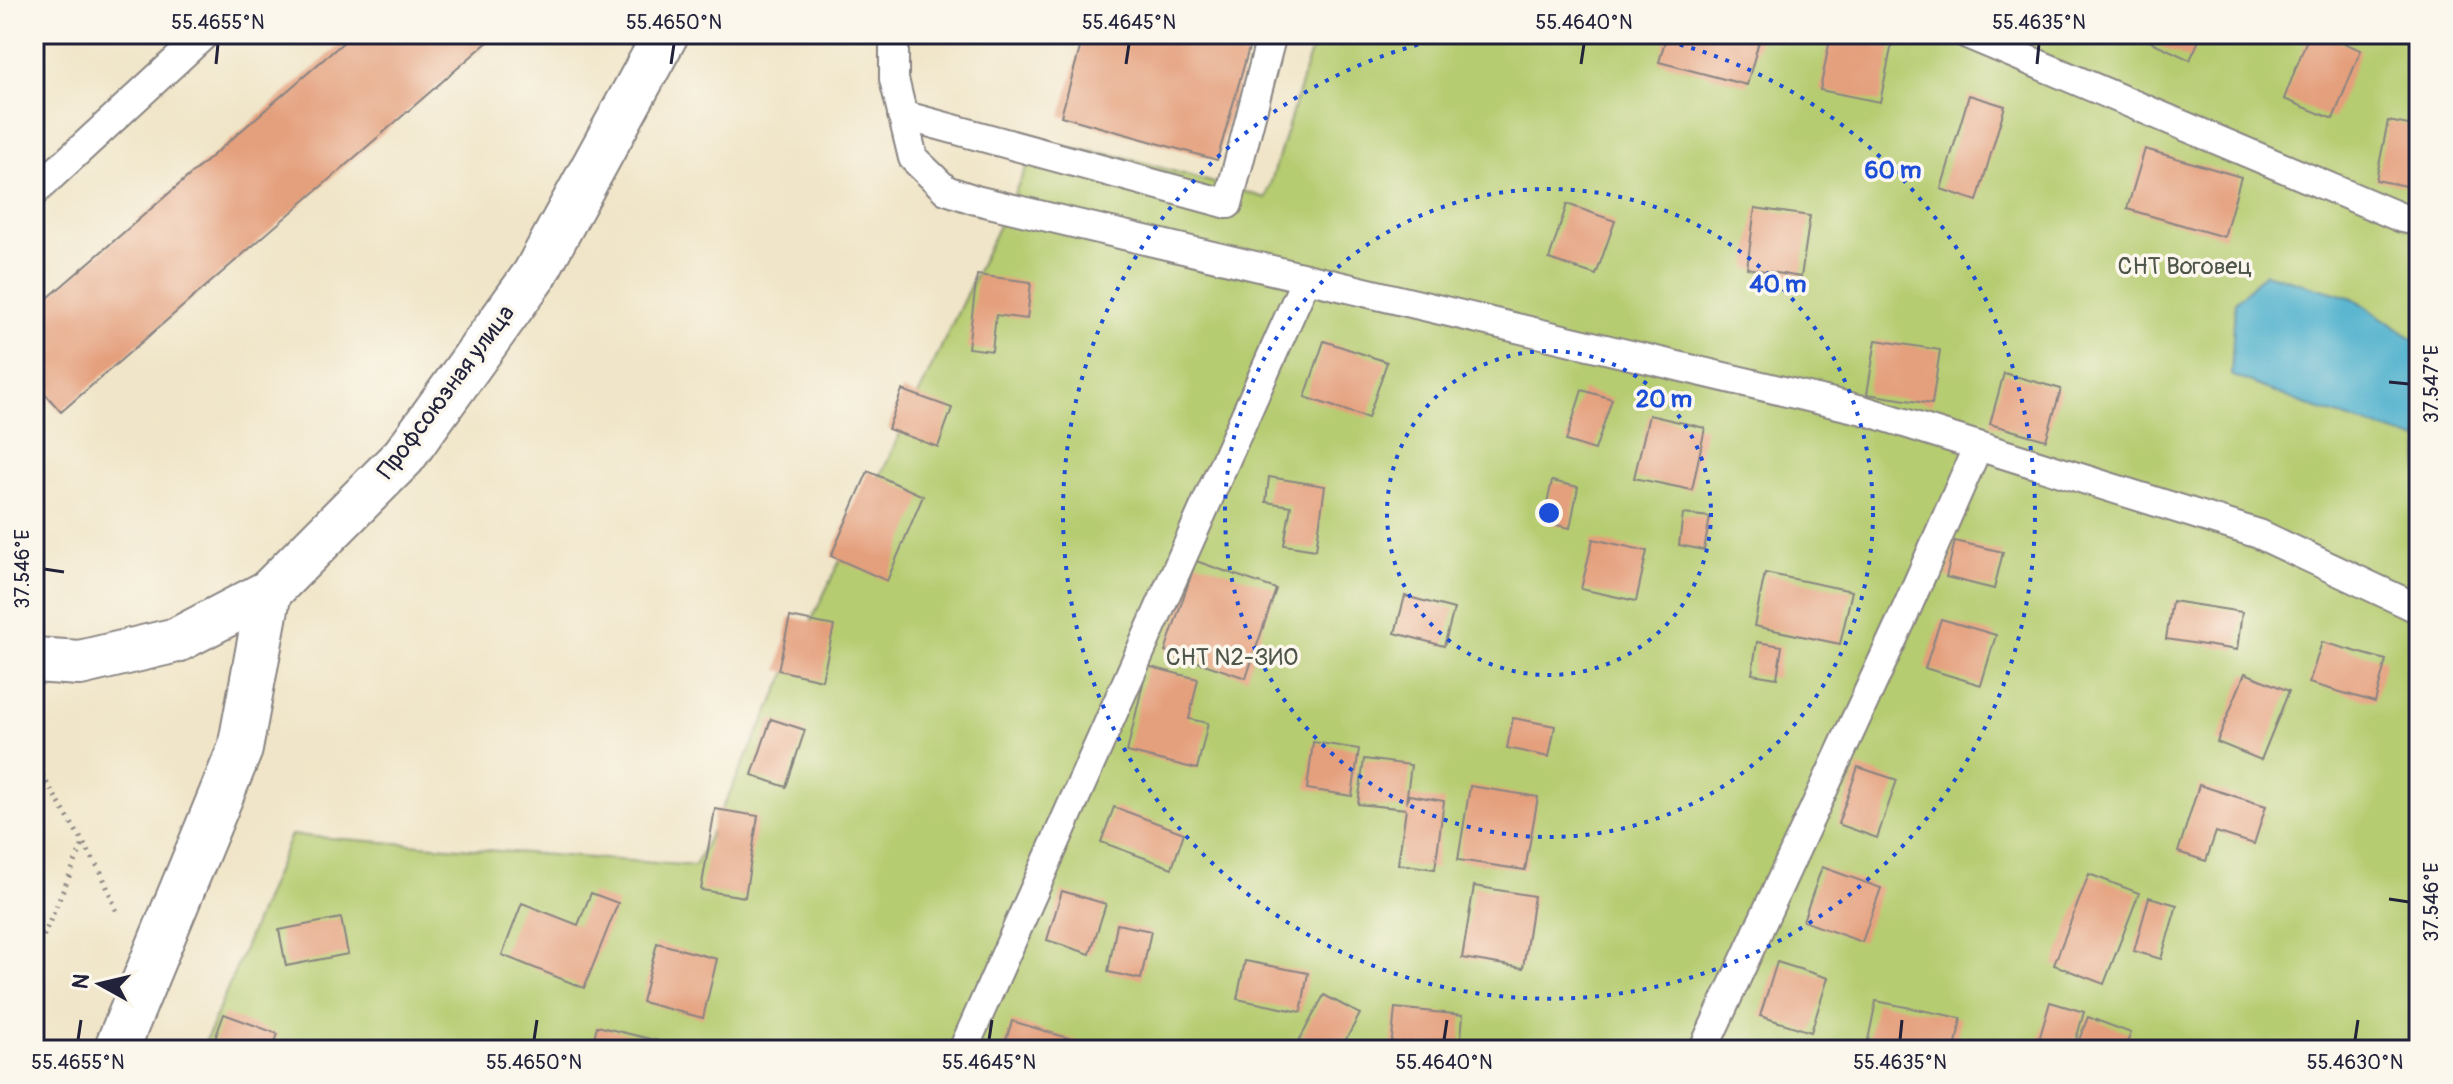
<svg xmlns="http://www.w3.org/2000/svg" width="2453" height="1084" font-family="Pangolin,sans-serif">
	<style>
		.green { fill: #b6cc71; stroke: #6c7756; stroke-width: 2 }
		.water { fill: #4fb1cd; stroke: #386a84; stroke-width: 2 }
		.building { fill: #e49f7c }
		.lines { fill: none; stroke-linecap: round; stroke-linejoin: round }
		.service-casing { stroke: #898482; stroke-width: 32 }
		.minor-casing { stroke: #898482; stroke-width: 48 }
		.secondary-casing { stroke: #898482; stroke-width: 48 }
		.path { stroke: #898482; stroke-width: 5; stroke-dasharray: 2 6; stroke-linecap: butt }
		.service { stroke: #fff; stroke-width: 28 }
		.minor { stroke: #fff; stroke-width: 44 }
		.secondary { stroke: #fff; stroke-width: 44 }
		.ticks { fill: none; stroke: #22223b; stroke-width: 3 }
		.ring { fill: none; stroke: #1d4ed8; stroke-width: 4; stroke-dasharray: 4 8 }
		.labels { text-anchor: middle; dominant-baseline: central; stroke-width: 7; stroke-linejoin: round; paint-order: stroke }
		.park-label { font-size: 24px; fill: #4e554b; stroke: #fbf7ec }
		.street-label { font-size: 24px; fill: #22223b; stroke: #fbf7ec }
		.centre { fill: #1d4ed8; stroke: #fbf7ec; stroke-width: 4 }
		.ring-label { font-size: 24px; text-anchor: middle; font-weight: bold; fill: #1d4ed8; stroke: #fbf7ec; stroke-width: 7; stroke-linejoin: round; paint-order: stroke }
		.neatline { fill: none; stroke: #22223b; stroke-width: 3 }
		.ticks-label { font-size: 20px; text-anchor: middle; fill: #22223b }
	</style>
	<rect width="100%" height="100%" fill="#fbf7ec"/>
	<filter id="ink" filterUnits="userSpaceOnUse"><feTurbulence type="fractalNoise" baseFrequency=".0125" numOctaves="2"/><feDisplacementMap in="SourceGraphic" scale="16" xChannelSelector="R" yChannelSelector="G"/><feConvolveMatrix kernelMatrix="1 2 1 2 8 2 1 2 1" color-interpolation-filters="sRGB"/></filter>
	<filter id="wash" filterUnits="userSpaceOnUse"><feTurbulence type="fractalNoise" baseFrequency=".006" numOctaves="4" result="noise"/><feDisplacementMap in="SourceGraphic" scale="32" xChannelSelector="R" yChannelSelector="G"/><feGaussianBlur stdDeviation="1.8" result="paint"/><feColorMatrix in="noise" values="0 0 0 0 0 0 0 0 0 0 0 0 0 0 0 0 0 1.4 0 .05"/><feComposite in="paint" operator="in"/></filter>
	<g filter="url(#wash)">
		<rect width="100%" height="100%" fill="#f0e5c8"/>
		<path class="green" d="M1316 34H2419V1050H202L291 835 695 866 1038 143 1124 157 1266 198Z"/>
		<path class="water" d="M2265 273 2353 298 2419 343V440L2317 409 2231 375 2235 302Z"/>
		<g id="blocks">
			<g class="building">
				<path d="M353 34H497L61 412 34 381V310Z"/>
				<path d="M1084 34H1253L1217 160 1061 116Z"/>
				<path d="M1667 34H1761L1747 85 1659 62Z"/>
				<path d="M1779 34H1806L1804 42Z"/>
				<path d="M1831 34H1867L1893 39 1880 102 1820 90Z"/>
				<path d="M2142 34H2202L2190 60 2141 37Z"/>
				<path d="M2309 34H2322L2361 50 2333 119 2284 99Z"/>
				<path d="M1969 95 2005 106 1977 201 1941 189Z"/>
				<path d="M2388 121 2419 127V174L2416 188 2376 180Z"/>
				<path d="M2145 149 2241 177 2224 237 2127 209Z"/>
				<path d="M1567 204 1615 221 1596 275 1549 259Z"/>
				<path d="M1755 208 1810 216 1801 277 1747 268Z"/>
				<path d="M977 275 1031 282 1027 319 996 315 992 351 968 348Z"/>
				<path d="M1876 340 1940 350 1932 404 1867 394Z"/>
				<path d="M1324 341 1387 362 1368 418 1305 397Z"/>
				<path d="M2004 373 2061 389 2046 440 1990 424Z"/>
				<path d="M902 390 952 408 938 447 888 429Z"/>
				<path d="M1582 390 1612 399 1595 450 1566 441Z"/>
				<path d="M1649 415 1705 428 1692 490 1634 478Z"/>
				<path d="M868 471 923 496 887 581 831 556Z"/>
				<path d="M1269 477 1325 486 1316 550 1284 545 1291 506 1266 502Z"/>
				<path d="M1552 481 1578 487 1570 528 1543 522Z"/>
				<path d="M1683 514 1710 517 1704 550 1679 545Z"/>
				<path d="M1593 539 1647 551 1636 601 1581 589Z"/>
				<path d="M1955 541 2003 552 1994 589 1946 577Z"/>
				<path d="M1196 561 1276 589 1246 678 1165 651Z"/>
				<path d="M1765 573 1852 591 1840 644 1754 626Z"/>
				<path d="M1405 596 1454 609 1444 646 1395 633Z"/>
				<path d="M2172 601 2242 612 2237 650 2166 639Z"/>
				<path d="M790 617 834 626 822 680 778 670Z"/>
				<path d="M1941 619 1996 635 1981 685 1925 668Z"/>
				<path d="M1757 642 1782 646 1777 678 1752 674Z"/>
				<path d="M2322 642 2386 660 2375 702 2309 683Z"/>
				<path d="M1147 666 1198 679 1189 719 1208 723 1197 769 1127 752Z"/>
				<path d="M2245 673 2289 691 2261 760 2217 742Z"/>
				<path d="M1513 718 1555 726 1549 757 1507 748Z"/>
				<path d="M771 719 805 730 786 787 752 775Z"/>
				<path d="M1313 742 1359 749 1352 796 1307 789Z"/>
				<path d="M1364 759 1411 765 1406 803 1409 795 1444 801 1435 869 1398 864 1406 809 1358 804Z"/>
				<path d="M1858 767 1897 780 1877 838 1838 824Z"/>
				<path d="M2199 785 2266 806 2254 844 2216 832 2206 861 2178 852Z"/>
				<path d="M1470 786 1538 797 1525 870 1458 860Z"/>
				<path d="M1114 807 1184 833 1172 868 1101 842Z"/>
				<path d="M715 809 758 816 745 897 701 890Z"/>
				<path d="M1822 867 1881 888 1862 942 1803 921Z"/>
				<path d="M2089 874 2139 893 2104 984 2054 965Z"/>
				<path d="M1474 886 1534 896 1523 968 1462 958Z"/>
				<path d="M1062 891 1106 904 1090 954 1047 940Z"/>
				<path d="M591 893 618 903 584 988 502 955 522 903 578 925Z"/>
				<path d="M2149 897 2177 905 2161 959 2134 951Z"/>
				<path d="M341 918 348 954 286 966 279 930Z"/>
				<path d="M1117 924 1151 931 1141 979 1108 972Z"/>
				<path d="M657 943 717 959 703 1018 642 1002Z"/>
				<path d="M1245 961 1308 973 1301 1012 1237 999Z"/>
				<path d="M1777 962 1828 978 1811 1032 1760 1016Z"/>
				<path d="M1324 995 1360 1014 1340 1050H1294Z"/>
				<path d="M1876 1001 1961 1018 1955 1050H1866Z"/>
				<path d="M2050 1002 2084 1012 2073 1050 2039 1040Z"/>
				<path d="M1395 1008 1463 1015 1460 1050H1391Z"/>
				<path d="M224 1014 278 1034 272 1050H211Z"/>
				<path d="M2088 1017 2131 1033 2124 1050H2075Z"/>
				<path d="M1012 1021 1078 1041 1075 1050H1003Z"/>
				<path d="M597 1026 687 1048 686 1050H591Z"/>
			</g>
		</g>
	</g>
	<g filter="url(#ink)">
		<use href="#blocks" fill-opacity="0" stroke="#898482" stroke-width="2"/>
		<g class="lines">
			<defs>
				<g id="service">
					<path d="M894 34V79L913 158 946 190 976 200 1863 410 2259 534 2419 609"/>
					<path d="M1967 34 2402 218 2419 221"/>
					<path d="M902 115 1228 204 1272 34"/>
					<path d="M34 192 205 34"/>
					<path d="M963 1050 1306 279"/>
					<path d="M1703 1050 1902 619 1978 446"/>
				</g>
				<path id="minor" d="M116 1050 240 749 269 592"/>
				<path id="secondary" d="M34 660 80 663 177 640 269 592 404 456 535 274 666 34"/>
			</defs>
			<use href="#service" class="service-casing"/>
			<use href="#minor" class="minor-casing"/>
			<use href="#secondary" class="secondary-casing"/>
			<g class="path">
				<path d="M34 762 101 872 117 912"/>
				<path d="M34 958 83 844"/>
			</g>
			<use href="#service" class="service"/>
			<use href="#minor" class="minor"/>
			<use href="#secondary" class="secondary"/>
		</g>
	</g>
	<path class="ticks" d="M216 64 218 44M671 64 674 44M1126 64 1129 44M1581 64 1584 44M2037 64 2039 44M2389 382 2409 384M44 569 64 572M2389 899 2409 902M78 1040 81 1020M534 1040 537 1020M989 1040 992 1020M1444 1040 1447 1020M1900 1040 1902 1020M2355 1040 2358 1020"/>
	<g class="ring">
		<circle cx="1549" cy="513" r="162"/>
		<circle cx="1549" cy="513" r="324"/>
		<path d="M1633 34A486 486 0 1 1 1465 34"/>
	</g>
	<g class="labels">
		<g class="park-label">
			<text x="2185" y="266">СНТ Воговец</text>
			<text x="1232" y="657">СНТ N2-ЗИО</text>
		</g>
		<g class="street-label">
			<text transform="translate(446 392) rotate(-53)">Профсоюзная улица</text>
		</g>
	</g>
	<circle cx="1549" cy="513" r="12" class="centre"/>
	<g class="ring-label">
		<text x="1893" y="178">60 m</text>
		<text x="1778" y="292">40 m</text>
		<text x="1664" y="407">20 m</text>
	</g>
	<rect width="2453" height="1084" fill="none" stroke="#fbf7ec" stroke-width="88"/>
	<g transform="translate(100 984) rotate(278)" stroke="#fbf7ec" stroke-width="6" paint-order="stroke">
	<path d="M0-6L14 30L0 20L-14 30Z" fill="#22223b"/>
	<text y="-12" font-size="22" font-weight="bold" text-anchor="middle" fill="#22223b">N</text>
	</g>
	<rect x="44" y="44" width="2365" height="996" class="neatline"/>
	<g class="ticks-label">
		<text x="218" y="29">55.4655°N</text>
		<text x="674" y="29">55.4650°N</text>
		<text x="1129" y="29">55.4645°N</text>
		<text x="1584" y="29">55.4640°N</text>
		<text x="2039" y="29">55.4635°N</text>
		<text transform="translate(2431 384) rotate(-90)" y="7">37.547°E</text>
		<text transform="translate(22 569) rotate(-90)" y="7">37.546°E</text>
		<text transform="translate(2431 902) rotate(-90)" y="7">37.546°E</text>
		<text x="78" y="1069">55.4655°N</text>
		<text x="534" y="1069">55.4650°N</text>
		<text x="989" y="1069">55.4645°N</text>
		<text x="1444" y="1069">55.4640°N</text>
		<text x="1900" y="1069">55.4635°N</text>
		<text x="2355" y="1069">55.4630°N</text>
	</g>
</svg>
